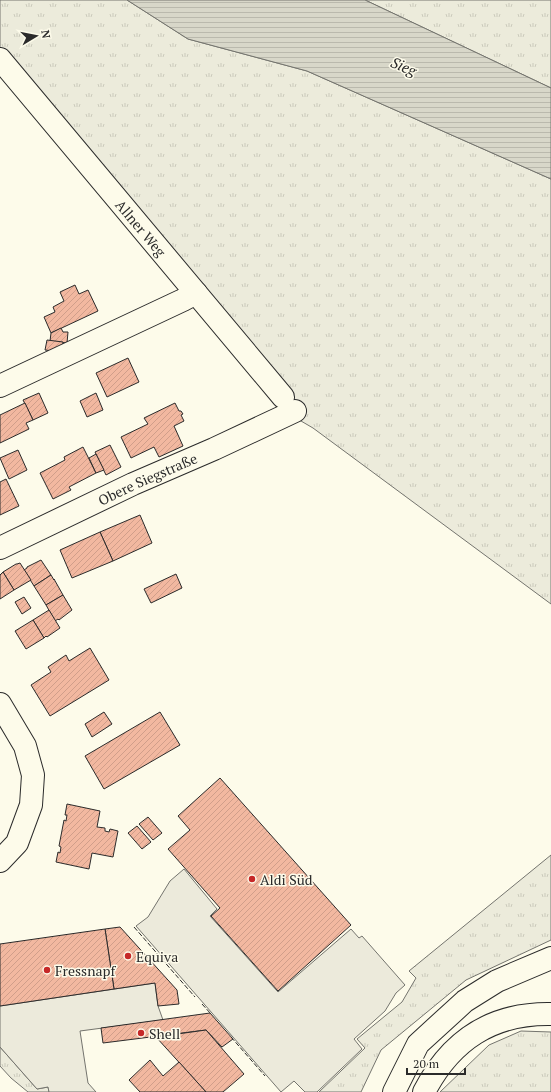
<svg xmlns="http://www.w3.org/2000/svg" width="551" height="1092" font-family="'PT Serif',serif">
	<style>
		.grass { fill: url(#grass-tufts); stroke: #74746e }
		.parking { fill: #eceadb; stroke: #74746e }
		.water { fill: url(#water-rules); stroke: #74746e }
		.building { fill: url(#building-hatch); stroke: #2b2b2b }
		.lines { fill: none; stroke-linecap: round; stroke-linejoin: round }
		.minor-casing { stroke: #2b2b2b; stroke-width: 24 }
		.highway-casing { stroke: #2b2b2b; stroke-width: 24 }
		.minor { stroke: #fdfbea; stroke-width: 22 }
		.highway { stroke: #fdfbea; stroke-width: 22 }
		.fence { stroke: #2b2b2b; stroke-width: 1; stroke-dasharray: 5 2; stroke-linecap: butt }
		.poi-dot { fill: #c62828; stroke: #fdfbea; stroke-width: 1.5 }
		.labels { text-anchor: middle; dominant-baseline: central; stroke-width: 3; stroke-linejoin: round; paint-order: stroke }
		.street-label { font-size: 14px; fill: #2b2b2b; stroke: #fdfbea }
		.poi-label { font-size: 14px; fill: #2b2b2b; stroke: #fdfbea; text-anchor: start }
		.water-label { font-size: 15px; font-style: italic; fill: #2b2b2b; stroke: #fdfbea }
	</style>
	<defs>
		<pattern id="grass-tufts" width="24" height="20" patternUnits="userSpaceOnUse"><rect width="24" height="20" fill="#ecebdb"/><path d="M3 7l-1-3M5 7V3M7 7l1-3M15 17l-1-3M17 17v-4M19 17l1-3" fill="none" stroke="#cbcabc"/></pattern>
		<pattern id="water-rules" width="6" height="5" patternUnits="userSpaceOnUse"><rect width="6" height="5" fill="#d8d7c9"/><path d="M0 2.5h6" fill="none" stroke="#bab9ad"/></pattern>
		<pattern id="building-hatch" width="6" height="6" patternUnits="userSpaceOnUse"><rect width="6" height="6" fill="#f2b8a0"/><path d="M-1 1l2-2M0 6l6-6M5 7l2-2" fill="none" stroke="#d09e8a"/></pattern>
	</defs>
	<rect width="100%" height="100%" fill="#fdfbea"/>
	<g class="grass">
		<path d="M0 0H127L188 39 307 71 551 179V604L313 428 301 421 293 418 0 53Z"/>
		<path d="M365 0H551V88Z"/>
		<path d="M551 855V940L466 980 381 1050 361 1092H319L365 1048 357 1039 402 1002 416 978 409 971Z"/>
		<path d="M521 1031 551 1032V1092H440L489 1045Z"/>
		<path d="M0 1047 37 1089 48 1087 49 1092H28L11 1078 0 1066Z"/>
	</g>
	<g class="parking">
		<path d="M184 869 217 909 210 916 278 992 351 929 359 938 362 936 405 985 396 993 385 1011 354 1039 362 1049 317 1092H305L294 1081 281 1092 136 926 148 917 170 881Z"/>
		<path d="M155 983 158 1006 163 1020 80 1031 88 1083 96 1092H49L48 1087 37 1089 0 1047V1006Z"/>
	</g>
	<path class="water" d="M127 0H365L551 88V179L307 71 188 39Z"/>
	<g class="building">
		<path d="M75 285 79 294 88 290 98 311 51 333 44 317 55 312 53 307 64 301 60 292Z"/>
		<path d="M61 328 63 332H68L67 343 50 341 51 333Z"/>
		<path d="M47 340 63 342 62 352 45 350Z"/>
		<path d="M128 358 139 382 107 397 96 373Z"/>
		<path d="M39 393 48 413 33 420 23 400Z"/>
		<path d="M96 393 103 410 87 417 80 401Z"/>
		<path d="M25 403 33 420 26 423 29 429 0 443V415Z"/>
		<path d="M175 403 179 411H181L183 414 181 415 184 421 174 426 183 446 159 457 154 447 131 458 121 437 148 424 144 418Z"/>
		<path d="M110 445 121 467 106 475 95 452Z"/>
		<path d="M83 447 96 473 69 487 71 490 53 499 40 473 65 460 64 457Z"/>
		<path d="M18 450 27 470 9 479 0 458Z"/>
		<path d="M96 454 104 470 96 473 89 458Z"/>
		<path d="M6 479 19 506 0 515V482Z"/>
		<path d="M140 515 152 543 113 561 100 532Z"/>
		<path d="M100 532 113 561 72 578 60 550Z"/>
		<path d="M41 560 51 575 34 586 24 570 27 568V567Z"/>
		<path d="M20 563 31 580 14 590 3 572 16 564H17Z"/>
		<path d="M3 572 14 590 0 599V575Z"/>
		<path d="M176 574 182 588 151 603 144 589Z"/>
		<path d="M51 575 54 580V579L63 595 46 605 34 586Z"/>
		<path d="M63 595 72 610 59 620 58 619 55 621 46 605Z"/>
		<path d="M24 597 31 608 22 614 15 602Z"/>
		<path d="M49 610 60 628 47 637 46 636 44 638 33 620Z"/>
		<path d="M33 620 44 638 26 649 15 631Z"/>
		<path d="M90 648 109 680 50 716 31 685 51 672 48 667 66 655 69 661Z"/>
		<path d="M104 712 112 724 92 737 85 724Z"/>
		<path d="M160 712 180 745 104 789 85 756Z"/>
		<path d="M220 778 351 925 278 991 211 916 220 908 168 849 190 830 178 816Z"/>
		<path d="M67 804 100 811 97 827 105 828V831L109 832 110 829 118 831 113 857 92 853 89 869 56 862 58 852 60 853 61 847 59 846 64 820 66 821 67 815H65Z"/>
		<path d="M148 817 162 833 153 840 139 824Z"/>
		<path d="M137 826 151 842 142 849 128 833Z"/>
		<path d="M120 927 177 990 179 1004 158 1006 155 983 114 989 105 929Z"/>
		<path d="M105 929 114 989 0 1006V944Z"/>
		<path d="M210 1013 233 1039 222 1047 206 1030 103 1043 101 1028Z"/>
		<path d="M206 1030 244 1074 223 1092H206L156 1037Z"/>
		<path d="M150 1060 163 1076 179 1062 206 1092H140L129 1080Z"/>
	</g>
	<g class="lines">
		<defs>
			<g id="minor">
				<path id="s1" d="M0 59 283 397"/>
				<path d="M0 386 183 300 196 293"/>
				<path id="s2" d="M0 548 133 484 214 449 295 411"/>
				<path d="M0 704 25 746 33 775 31 805 17 843 0 861"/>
			</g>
			<g id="highway">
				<path d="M394 1092 418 1044 465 1001 497 981 551 958"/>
				<path d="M424 1092C451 1040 492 1013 551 1014"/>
			</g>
		</defs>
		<use href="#minor" class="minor-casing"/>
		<use href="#highway" class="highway-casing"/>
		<use href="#minor" class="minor"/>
		<use href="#highway" class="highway"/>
		<g class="fence">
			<path d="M134 927 195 997"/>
			<path d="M202 1004 211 1014"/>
			<path d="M231 1037 265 1076"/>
		</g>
	</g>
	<g class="poi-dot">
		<circle cx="252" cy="879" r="4"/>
		<circle cx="128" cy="956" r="4"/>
		<circle cx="47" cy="970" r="4"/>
		<circle cx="141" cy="1033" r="4"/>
	</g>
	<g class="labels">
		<g class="street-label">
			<text stroke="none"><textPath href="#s1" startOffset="220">Allner Weg</textPath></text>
			<text stroke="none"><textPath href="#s2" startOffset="163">Obere Siegstraße</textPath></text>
		</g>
		<g class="poi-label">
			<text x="260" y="879">Aldi Süd</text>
			<text x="136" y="956">Equiva</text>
			<text x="55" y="970">Fressnapf</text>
			<text x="149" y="1033">Shell</text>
		</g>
		<g class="water-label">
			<text transform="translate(404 66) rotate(24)">Sieg</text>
		</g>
	</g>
	<g transform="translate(36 36) rotate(80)" stroke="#fdfbea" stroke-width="3" paint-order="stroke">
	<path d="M0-3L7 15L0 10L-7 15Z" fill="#2b2b2b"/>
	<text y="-6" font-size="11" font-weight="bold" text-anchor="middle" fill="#2b2b2b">N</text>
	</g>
	<path d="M407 1068v6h58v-6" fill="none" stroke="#2b2b2b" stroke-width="2"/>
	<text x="413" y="1068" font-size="12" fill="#2b2b2b" stroke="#fdfbea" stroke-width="3" paint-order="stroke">20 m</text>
</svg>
